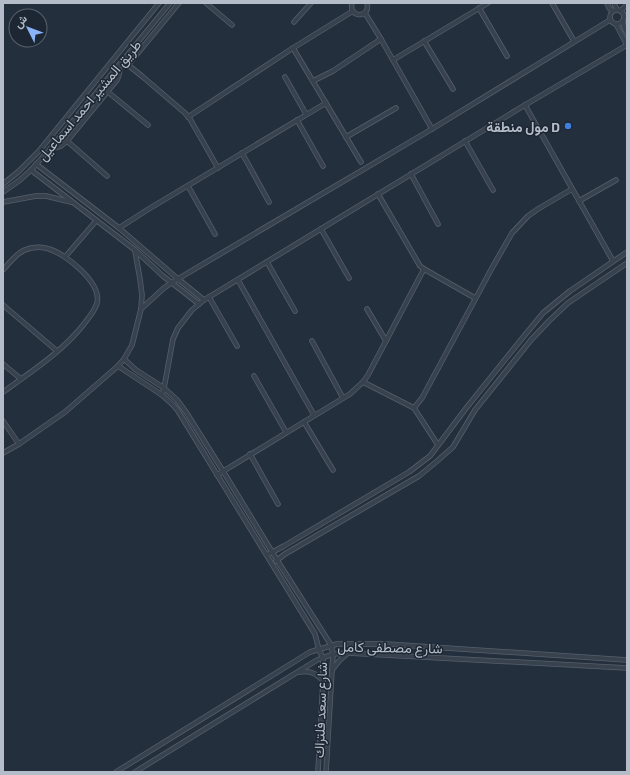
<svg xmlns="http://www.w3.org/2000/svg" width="630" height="775" font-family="Barlow,Vazirmatn,sans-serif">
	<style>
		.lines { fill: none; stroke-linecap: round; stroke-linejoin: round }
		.minor-casing { stroke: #565f6c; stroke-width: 5.5 }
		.minor { stroke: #38414e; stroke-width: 4 }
		.shop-dot { fill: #3f7fe0; stroke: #1d2633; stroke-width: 1.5 }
		.labels { text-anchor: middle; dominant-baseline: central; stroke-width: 3; stroke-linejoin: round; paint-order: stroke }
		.street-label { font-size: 14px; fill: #b4bcc9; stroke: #1d2633 }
		.poi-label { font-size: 14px; font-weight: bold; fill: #b4bcc9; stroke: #1d2633; text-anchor: end }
	</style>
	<rect width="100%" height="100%" fill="#242f3e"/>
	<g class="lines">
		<defs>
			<g id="minor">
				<path d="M206 3 232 25"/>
				<path d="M352 3C348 18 371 19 367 3"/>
				<path d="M552 3 574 41"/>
				<path d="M607 3 609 8 613 11"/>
				<path d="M614 3 617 10"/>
				<path d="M479 8 507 56"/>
				<circle cx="617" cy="17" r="7"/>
				<path d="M620 11 627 5"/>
				<path d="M365 13 381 39 432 129"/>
				<path d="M623 21 624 27 627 33"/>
				<path d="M294 22 311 3"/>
				<path d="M616 24 627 45"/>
				<path d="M424 41 453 89"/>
				<path d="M293 48 361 162"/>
				<path d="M122 60 143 77 185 113 190 119 218 168"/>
				<path d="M393 60 488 3"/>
				<path d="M128 65 179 3"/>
				<path d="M285 77 306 114"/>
				<path d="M313 81 333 71 381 39"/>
				<path d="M108 92 148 125"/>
				<path d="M525 105 613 261"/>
				<path d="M188 117 293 48 353 11"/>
				<path d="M297 120 323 166"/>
				<path d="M346 137 396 108"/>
				<path d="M67 141 107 176"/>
				<path d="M465 141 493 190"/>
				<path d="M50 149 61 146 67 141 117 80C120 74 120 71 119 65"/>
				<path d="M242 153 269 202"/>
				<path d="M36 164 119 228 178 279 204 300"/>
				<path d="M31 170 135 250 163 276 199 304"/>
				<path d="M411 174 438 224"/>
				<path d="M3 184 18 172 39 151 159 3"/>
				<path d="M188 186 215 234"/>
				<path d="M3 192 20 180 31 170 50 149 170 3"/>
				<path d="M378 194 420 266 424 269 475 298"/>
				<path d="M579 201 616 180"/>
				<path d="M3 202 36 196H46L71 202"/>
				<path d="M119 228 147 210 326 103"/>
				<path d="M321 229 349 278"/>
				<path d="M135 251 140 279 142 295 141 309"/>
				<path d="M65 257 96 221"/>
				<path d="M267 262 295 311"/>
				<path d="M3 270C11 261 19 250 31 248 37 247 44 247 49 249 66 254 102 283 97 303 95 311 89 317 84 324 63 351 31 372 3 392"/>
				<path d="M238 280 314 415"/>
				<path d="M209 297 237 346"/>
				<path d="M3 305 57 351"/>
				<path d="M367 309 386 341"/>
				<path d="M312 341 343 398"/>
				<path d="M124 359 136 370 164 388 177 400 186 412 223 471 277 560 331 645 333 654 332 670 326 772"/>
				<path d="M3 364 21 379"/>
				<path d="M118 366 162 395 173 405 178 411 315 634 319 650 323 658V681L318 772"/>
				<path d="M254 376 286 432"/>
				<path d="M363 382 414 408 438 445"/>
				<path d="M162 395 164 388 173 339 178 328 192 310 204 300 525 105 627 45"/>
				<path d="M414 408 422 398 492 268 512 233 528 216 538 209 572 189"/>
				<path d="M3 421 19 444"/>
				<path d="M304 422 333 470"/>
				<path d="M3 453 19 444 65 412 118 366 124 359 132 345 141 309 164 288 171 283 432 129 610 20"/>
				<path d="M250 454 278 504"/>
				<path d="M217 475 350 394 363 382 368 375 424 269"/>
				<path d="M267 555 284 546 409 472 430 456 467 407 520 341 543 313 570 291 627 252"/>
				<path d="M276 561 285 554 419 476 436 462 453 447 475 410 531 340 549 321 568 303 627 263"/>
				<path d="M332 670 339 661 348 653"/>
				<path d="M299 672C309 670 317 673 323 681"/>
				<path d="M116 772 310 652 337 644H386L627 660"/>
				<path d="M135 772 317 660 333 654 348 653 627 668"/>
			</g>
		</defs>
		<use href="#minor" class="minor-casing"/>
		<use href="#minor" class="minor"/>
	</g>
	<circle class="shop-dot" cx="568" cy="126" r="4"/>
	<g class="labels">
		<g class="street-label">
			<text transform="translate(89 100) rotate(-50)">طريق المشير احمد اسماعيل</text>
			<text transform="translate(390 647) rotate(1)">شارع مصطفى كامل</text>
			<text transform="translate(320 710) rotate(-88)">شارع سعد فلتراك</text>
		</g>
		<g class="poi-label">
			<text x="560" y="126">مول منطقة D</text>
		</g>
	</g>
	<rect width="630" height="775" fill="none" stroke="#b4bcc9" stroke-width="8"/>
	<g transform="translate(28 28) rotate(312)"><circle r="19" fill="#1d2633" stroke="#59626f"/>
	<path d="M0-3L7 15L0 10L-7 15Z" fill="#8ab4f8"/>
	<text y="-6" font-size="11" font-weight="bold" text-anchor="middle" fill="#b4bcc9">ش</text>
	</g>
</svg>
